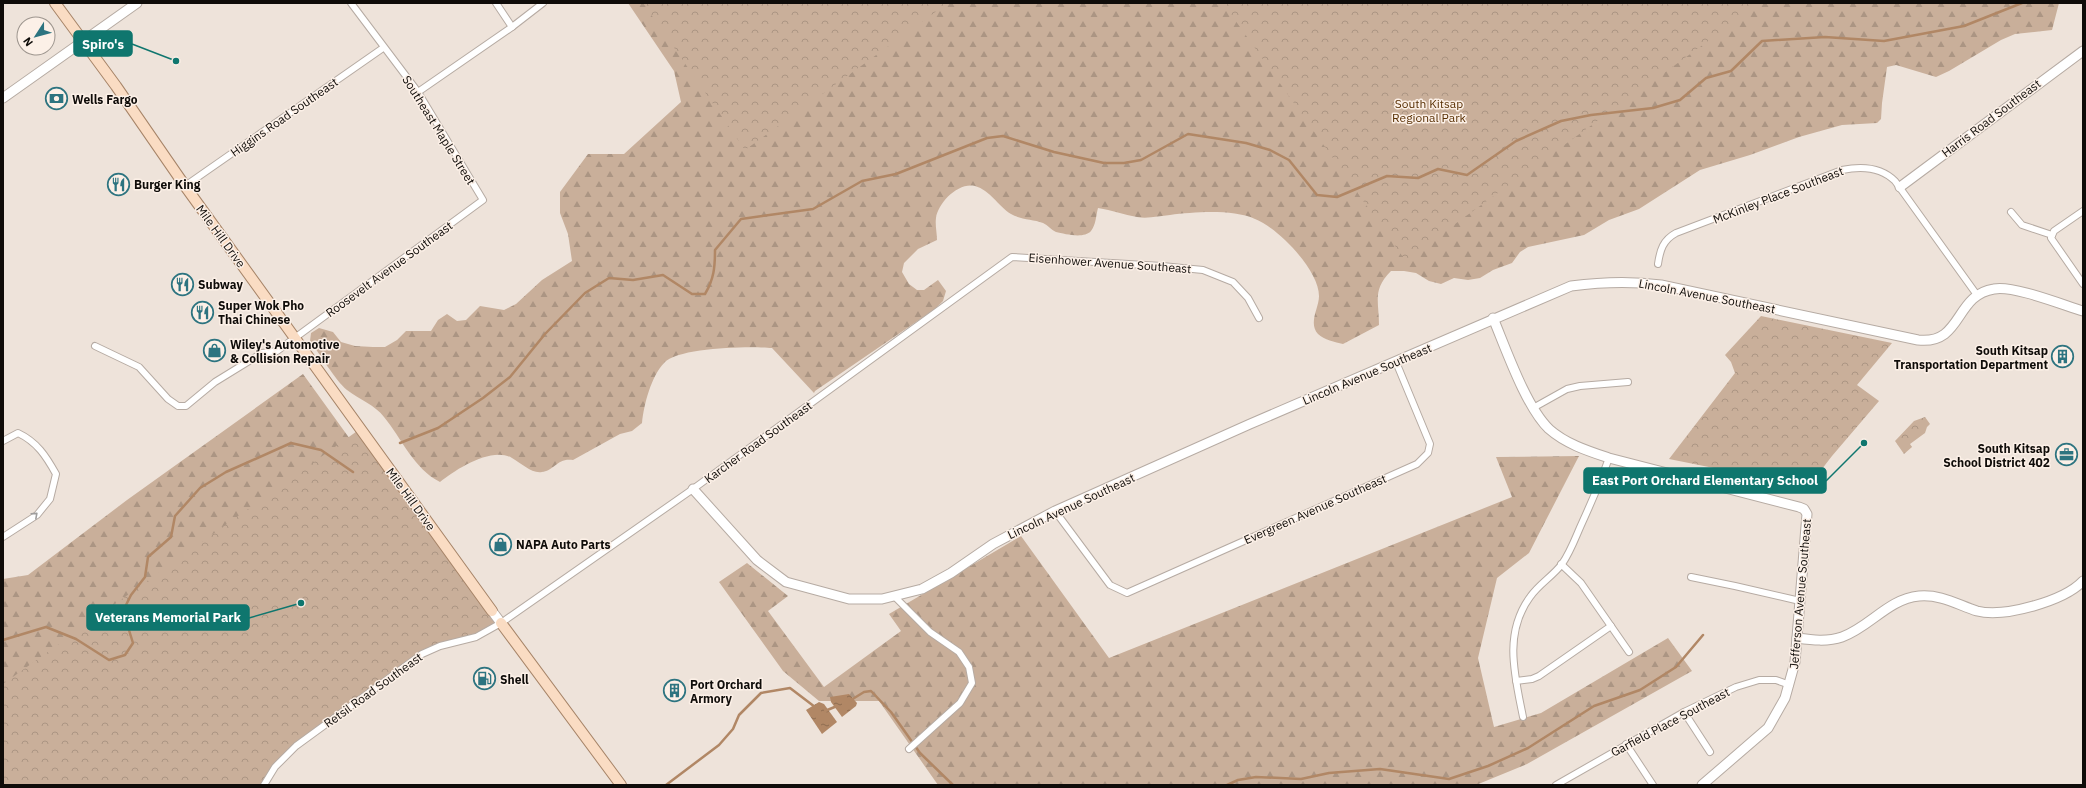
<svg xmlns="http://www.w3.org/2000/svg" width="2086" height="788" font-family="'IBM Plex Sans',sans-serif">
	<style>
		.forest { fill: url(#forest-firs) }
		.park { fill: url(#park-crowns) }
		.water { fill: url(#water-ripples) }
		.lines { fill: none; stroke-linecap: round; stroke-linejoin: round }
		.stream { stroke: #b18765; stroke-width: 2.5 }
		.street-casing { stroke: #b6aba3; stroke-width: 8 }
		.secondary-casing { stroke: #b6aba3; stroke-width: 11 }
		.primary-casing { stroke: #a68468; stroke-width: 12 }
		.street { stroke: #fff; stroke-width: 6 }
		.secondary { stroke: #fff; stroke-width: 9 }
		.primary { stroke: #fadcc3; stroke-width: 10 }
		.oneway { stroke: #9f9e9d }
		.labels { text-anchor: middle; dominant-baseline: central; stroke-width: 3; stroke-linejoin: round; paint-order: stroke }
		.poi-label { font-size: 12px; font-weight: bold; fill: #0f0c09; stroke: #fcf0e7; text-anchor: start }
		.park-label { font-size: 12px; fill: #582f03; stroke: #fcf0e7 }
		.street-label { font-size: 12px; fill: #0f0c09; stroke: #fcf0e7 }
		.leader { fill: none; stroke: #0f766e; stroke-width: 1.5 }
		.callout-dot { fill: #0f766e; stroke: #fcf0e7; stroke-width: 1.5 }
		.callout { fill: #0f766e; stroke: #0f766e; stroke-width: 1.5 }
		.callout-label { font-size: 13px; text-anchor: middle; font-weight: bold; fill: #fff }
	</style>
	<defs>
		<pattern id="forest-firs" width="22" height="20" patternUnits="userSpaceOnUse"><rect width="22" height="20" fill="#c9af9a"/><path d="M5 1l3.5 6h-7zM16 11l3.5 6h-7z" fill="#ab9583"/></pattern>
		<pattern id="park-crowns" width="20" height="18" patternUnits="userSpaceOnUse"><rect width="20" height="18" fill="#c9af9a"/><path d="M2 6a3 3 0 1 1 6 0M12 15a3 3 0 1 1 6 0" fill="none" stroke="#ab9583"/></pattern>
		<pattern id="water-ripples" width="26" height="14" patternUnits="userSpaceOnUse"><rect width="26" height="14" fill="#b18765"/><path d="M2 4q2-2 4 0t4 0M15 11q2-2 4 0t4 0" fill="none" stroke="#8e6d51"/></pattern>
	</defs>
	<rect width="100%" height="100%" fill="#eee3da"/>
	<g class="forest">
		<path d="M628 3H2059L2052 30 2015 34 2001 40 1949 71 1936 77 1896 65 1887 67 1882 103 1881 119 1877 123 1842 125 1799 137 1750 155 1700 170 1639 209 1609 220 1584 235 1528 247 1520 252 1512 263 1493 270 1480 278 1468 280 1454 278 1441 284 1429 281 1416 273 1404 271H1391C1372 290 1379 301 1379 325L1343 344C1335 342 1324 340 1318 334 1308 323 1319 308 1319 296 1319 270 1278 228 1255 219 1232 209 1195 212 1170 215 1160 216 1147 219 1137 217 1124 215 1112 210 1098 208 1096 215 1096 225 1091 231 1084 239 1065 234 1056 232 1051 230 1048 225 1043 223 1033 219 1021 220 1011 214 998 206 990 190 975 186 958 182 938 203 936 218 935 225 937 233 937 240L918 249 904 263 902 272 909 284 917 290H924L938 280 946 291 943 301 935 309 815 391 814 393 772 348C751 346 678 347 664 363 651 377 644 404 642 423L632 431 620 434 573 460C556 458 556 470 542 472 532 474 521 463 512 458 492 446 456 469 440 482 414 469 402 439 384 417 375 405 360 400 347 390 335 380 320 354 310 341L311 333 319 328 333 332 341 342 355 346 373 347H385L397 340 406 331H431L438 320 447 314 457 321 466 320 480 306 504 310 516 304 542 280 572 261 568 234 560 213V192L588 154H624L681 102 674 71Z"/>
		<path d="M303 374 407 518 3 785V579L28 575 127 500Z"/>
		<path d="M1579 456 1529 553 1497 578 1478 658 1494 727 1541 713 1668 638 1692 671 1527 764 1476 785H938L879 701H819L783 671 719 582 747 563 788 596 768 611 824 687 901 631 889 614 1021 536 1109 658 1512 497 1496 457Z"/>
	</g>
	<g class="park">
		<path d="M643 3H948L745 150Z"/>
		<path d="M1223 3H1761L1405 260Z"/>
		<path d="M1761 316 1892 343 1857 385 1879 401 1832 456 1808 487 1669 459 1735 373 1731 362 1725 355Z"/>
		<path d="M1925 417 1930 424 1927 427 1925 433 1910 444 1912 447 1904 454 1895 441 1914 421Z"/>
		<path d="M360 429 501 623 488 631 431 649 296 746 264 785H3V684Z"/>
	</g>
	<g class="water">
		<path d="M849 694 857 703 856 706 842 717 831 702 830 697Z"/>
		<path d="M819 702 824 704 837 722 822 734 806 710Z"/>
	</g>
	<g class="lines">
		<g class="stream">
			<path d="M400 443 438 428 483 398 510 377 545 334 585 293 609 278 633 280 663 275 692 294H705C714 279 715 267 715 250L741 219 813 209 862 181 896 174 987 138 1003 136 1054 152 1104 163H1124L1141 160 1188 134 1246 143 1270 150 1289 160 1317 195 1337 197 1387 176 1418 178 1438 169 1467 175 1516 141 1561 121 1591 115 1653 108 1680 100 1706 78 1731 71 1762 41 1825 37 1884 41 1964 26 2022 3"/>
			<path d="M3 640 46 627 76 639 109 660 125 655 133 643 123 611 131 595 145 577 148 557 171 537 175 516 200 488 226 472 291 443 321 450 353 472"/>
			<path d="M851 700 864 692 871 691 891 712 920 753 953 785"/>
			<path d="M825 711 837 706"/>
			<path d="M666 785 719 745 733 729 739 715 761 693 790 688 815 707"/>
			<path d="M1227 785 1238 780 1256 777 1301 779 1329 773 1380 769 1449 779 1488 766 1528 748 1594 706 1640 690 1676 667 1703 635"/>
		</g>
		<defs>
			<g id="street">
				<path d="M496 3 512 27"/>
				<path d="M418 92 512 27 543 3"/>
				<path d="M185 186 383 48"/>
				<path d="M2083 211 2054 231 2051 238 2083 284"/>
				<path d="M2011 212 2022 225 2052 235"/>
				<path d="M1658 264C1660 250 1663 240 1676 233L1842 170C1861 166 1881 167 1895 181L1977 295"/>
				<path d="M95 346 139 367 168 399 178 406H186L215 382 262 353 277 351 483 200 418 92 351 3"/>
				<path d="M1533 408 1567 389 1580 386 1628 382"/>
				<path d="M3 441 18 433C37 442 46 456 56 474L50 499 37 515 3 537"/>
				<path d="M1055 511 1110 585 1127 593 1417 464 1428 453 1430 444 1396 362"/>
				<path d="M1561 564 1581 583 1629 652"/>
				<path d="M1691 577 1735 586 1800 601"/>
				<path d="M894 596 930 632 959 652 969 667 972 683 960 703 909 749"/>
				<path d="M1516 681 1532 679 1539 676 1611 626"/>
				<path d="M1684 712 1710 752"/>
				<path d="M1523 717C1515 676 1503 634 1530 597 1539 584 1553 576 1562 564 1571 551 1576 536 1582 523 1592 501 1601 480 1609 458"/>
				<path d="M1626 744 1653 785"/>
				<path d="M264 785 275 767 296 746 422 654 440 646 476 637 501 623 693 489 1012 257 1162 266 1203 270 1233 282 1248 298 1259 318"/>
				<path d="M1556 785 1684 712 1736 687 1759 680H1776L1790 685"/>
			</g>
			<g id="secondary">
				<path d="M3 98 137 3"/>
				<path d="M1900 187 2083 51"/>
				<path d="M1493 318C1506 349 1526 407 1549 429 1566 444 1588 451 1609 458L1799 507 1804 509 1807 514 1795 662 1785 698 1768 728 1702 785"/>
				<path d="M693 489 757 560 786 582 849 599H882L922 589 951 573 993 544 1055 511 1250 424 1571 286C1602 282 1631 281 1661 285L1918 340C1963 345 1954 295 1994 289 2013 285 2063 305 2083 311"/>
				<path d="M492 611 501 623"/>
				<path d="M1797 638C1812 640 1827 642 1842 637 1870 627 1888 599 1919 596 1941 594 1958 605 1977 611 2004 618 2064 601 2083 581"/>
			</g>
			<g id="primary">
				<path d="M55 3 116 86 185 186 492 611"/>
				<path d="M501 623 621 785"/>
			</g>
		</defs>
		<use href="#street" class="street-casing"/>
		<use href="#secondary" class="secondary-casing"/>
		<use href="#primary" class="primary-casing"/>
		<use href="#street" class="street"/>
		<use href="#secondary" class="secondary"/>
		<use href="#primary" class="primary"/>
	</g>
	<defs><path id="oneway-chevron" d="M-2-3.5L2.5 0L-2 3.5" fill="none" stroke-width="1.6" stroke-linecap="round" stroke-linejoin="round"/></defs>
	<use class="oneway" href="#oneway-chevron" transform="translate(35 515) rotate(-42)"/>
	<defs>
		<symbol id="bank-ring" viewBox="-11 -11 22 22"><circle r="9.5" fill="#fcf0e7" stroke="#2d7480" stroke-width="1.5"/><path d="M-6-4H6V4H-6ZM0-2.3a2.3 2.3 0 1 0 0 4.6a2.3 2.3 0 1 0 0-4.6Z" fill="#2d7480"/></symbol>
		<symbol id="restaurant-ring" viewBox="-11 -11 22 22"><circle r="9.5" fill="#fcf0e7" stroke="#2d7480" stroke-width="1.5"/><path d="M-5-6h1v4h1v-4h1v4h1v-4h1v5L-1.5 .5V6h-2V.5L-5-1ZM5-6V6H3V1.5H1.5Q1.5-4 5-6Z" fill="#2d7480"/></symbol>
		<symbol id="shop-ring" viewBox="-11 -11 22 22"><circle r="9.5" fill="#fcf0e7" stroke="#2d7480" stroke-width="1.5"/><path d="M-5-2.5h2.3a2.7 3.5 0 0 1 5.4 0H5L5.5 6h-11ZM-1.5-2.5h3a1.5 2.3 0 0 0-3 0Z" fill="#2d7480"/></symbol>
		<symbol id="building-ring" viewBox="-11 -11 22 22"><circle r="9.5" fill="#fcf0e7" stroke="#2d7480" stroke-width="1.5"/><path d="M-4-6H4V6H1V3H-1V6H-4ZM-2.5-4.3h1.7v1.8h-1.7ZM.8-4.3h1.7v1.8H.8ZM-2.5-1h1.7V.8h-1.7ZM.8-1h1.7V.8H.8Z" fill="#2d7480"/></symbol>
		<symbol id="office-ring" viewBox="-11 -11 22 22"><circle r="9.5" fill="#fcf0e7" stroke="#2d7480" stroke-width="1.5"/><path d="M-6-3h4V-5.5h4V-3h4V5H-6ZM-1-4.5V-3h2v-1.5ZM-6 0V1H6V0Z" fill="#2d7480"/></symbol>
		<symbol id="fuel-ring" viewBox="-11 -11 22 22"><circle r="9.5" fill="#fcf0e7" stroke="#2d7480" stroke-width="1.5"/><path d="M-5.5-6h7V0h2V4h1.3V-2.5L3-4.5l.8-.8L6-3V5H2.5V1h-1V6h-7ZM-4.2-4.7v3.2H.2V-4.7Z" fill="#2d7480"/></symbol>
	</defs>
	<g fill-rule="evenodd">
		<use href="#bank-ring" x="44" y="86" width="25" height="25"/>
		<use href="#restaurant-ring" x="106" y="172" width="25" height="25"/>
		<use href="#restaurant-ring" x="170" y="272" width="25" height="25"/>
		<use href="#restaurant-ring" x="190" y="300" width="25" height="25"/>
		<use href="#shop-ring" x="202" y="338" width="25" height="25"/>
		<use href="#building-ring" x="2050" y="344" width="25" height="25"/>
		<use href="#office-ring" x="2054" y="442" width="25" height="25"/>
		<use href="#shop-ring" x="488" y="532" width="25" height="25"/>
		<use href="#fuel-ring" x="472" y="666" width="25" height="25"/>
		<use href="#building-ring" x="662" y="678" width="25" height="25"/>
	</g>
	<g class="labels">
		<g class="poi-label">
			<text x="72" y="99">Wells Fargo</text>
			<text x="134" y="184">Burger King</text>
			<text x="198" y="284">Subway</text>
			<text x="218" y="305">Super Wok Pho<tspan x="218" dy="14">Thai Chinese</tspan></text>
			<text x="230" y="344">Wiley's Automotive<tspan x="230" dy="14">&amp; Collision Repair</tspan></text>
			<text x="2048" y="350" text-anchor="end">South Kitsap<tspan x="2048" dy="14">Transportation Department</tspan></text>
			<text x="2050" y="448" text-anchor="end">South Kitsap<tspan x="2050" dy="14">School District 402</tspan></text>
			<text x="516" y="544">NAPA Auto Parts</text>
			<text x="500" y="679">Shell</text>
			<text x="690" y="684">Port Orchard<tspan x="690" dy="14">Armory</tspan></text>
		</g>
		<g class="park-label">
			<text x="1429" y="103">South Kitsap<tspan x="1429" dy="14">Regional Park</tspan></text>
		</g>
		<g class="street-label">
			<text transform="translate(284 117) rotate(-35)">Higgins Road Southeast</text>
			<text transform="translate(1991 118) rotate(-37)">Harris Road Southeast</text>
			<text transform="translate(439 130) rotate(58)">Southeast Maple Street</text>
			<text transform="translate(1778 195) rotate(-21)">McKinley Place Southeast</text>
			<text transform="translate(221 236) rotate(54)">Mile Hill Drive</text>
			<text transform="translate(1110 263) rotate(4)">Eisenhower Avenue Southeast</text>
			<text transform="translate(389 269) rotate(-36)">Roosevelt Avenue Southeast</text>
			<text transform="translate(1707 296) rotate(11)">Lincoln Avenue Southeast</text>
			<text transform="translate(1367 374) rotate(-23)">Lincoln Avenue Southeast</text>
			<text transform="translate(758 442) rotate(-36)">Karcher Road Southeast</text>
			<text transform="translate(411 499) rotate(54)">Mile Hill Drive</text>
			<text transform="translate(1071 506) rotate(-25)">Lincoln Avenue Southeast</text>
			<text transform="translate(1315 509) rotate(-24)">Evergreen Avenue Southeast</text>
			<text transform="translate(1800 594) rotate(-85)">Jefferson Avenue Southeast</text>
			<text transform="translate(373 690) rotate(-36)">Retsil Road Southeast</text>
			<text transform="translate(1670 722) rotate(-28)">Garfield Place Southeast</text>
		</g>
	</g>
	<path class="leader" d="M176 61L132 44M1864 443L1826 481M301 603L249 618"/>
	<g class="callout-dot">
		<circle cx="176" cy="61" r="4"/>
		<circle cx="1864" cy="443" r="4"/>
		<circle cx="301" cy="603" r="4"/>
	</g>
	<g class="callout">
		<rect x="74" y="31" width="58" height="25" rx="4"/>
		<rect x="1584" y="468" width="242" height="25" rx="4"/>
		<rect x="87" y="605" width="162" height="25" rx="4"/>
	</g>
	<g class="callout-label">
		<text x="103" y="49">Spiro's</text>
		<text x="1705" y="485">East Port Orchard Elementary School</text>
		<text x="168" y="622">Veterans Memorial Park</text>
	</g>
	<rect width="2086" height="788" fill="none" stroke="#0f0c09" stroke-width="8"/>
	<g transform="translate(36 36) rotate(234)"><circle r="19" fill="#fcf0e7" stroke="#9d958e"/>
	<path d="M0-3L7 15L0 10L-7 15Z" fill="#2d7480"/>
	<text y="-6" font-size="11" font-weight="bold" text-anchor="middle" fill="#0f0c09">N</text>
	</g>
</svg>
